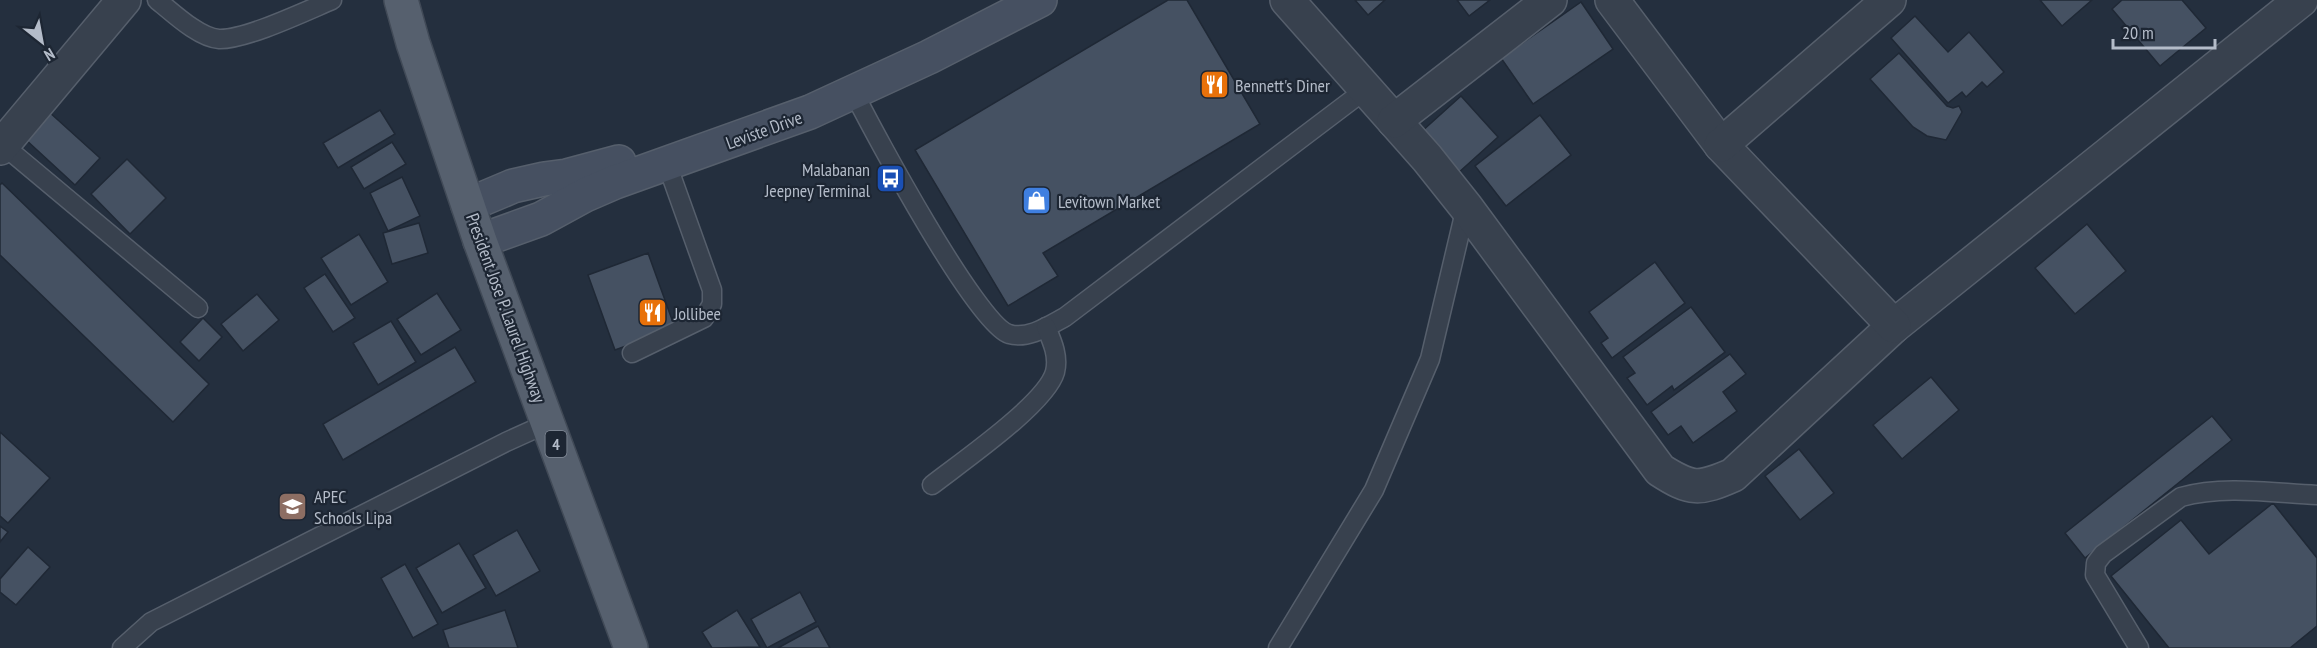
<svg xmlns="http://www.w3.org/2000/svg" width="2317" height="648" font-family="'PT Sans Narrow',sans-serif">
	<style>
		.building { fill: #455162; stroke: #1f2835; stroke-width: 1.5 }
		.lines { fill: none; stroke-linecap: round; stroke-linejoin: round }
		.lane-casing { stroke: #565f6c; stroke-width: 21 }
		.street-casing { stroke: #565f6c; stroke-width: 36 }
		.secondary-casing { stroke: #565f6c; stroke-width: 36 }
		.primary-casing { stroke: #414a57; stroke-width: 36 }
		.lane { stroke: #38414e; stroke-width: 18 }
		.street { stroke: #38414e; stroke-width: 33 }
		.secondary { stroke: #465061; stroke-width: 33 }
		.primary { stroke: #56606e; stroke-width: 33 }
		.labels { text-anchor: middle; dominant-baseline: central; stroke-width: 4.5; stroke-linejoin: round; paint-order: stroke }
		.shield { fill: #1d2633; stroke: #878f9c; stroke-width: 1.5 }
		.shield-label { font-size: 16px; font-weight: bold; fill: #b4bcc9 }
		.poi-label { font-size: 18px; fill: #b4bcc9; stroke: #1d2633; text-anchor: start }
		.street-label { font-size: 18px; fill: #b4bcc9; stroke: #1d2633 }
	</style>
	<rect width="100%" height="100%" fill="#242f3e"/>
	<g class="building">
		<path d="M1168 0H1187L1260 124 1043 253 1058 276 1008 306 915 150Z"/>
		<path d="M1355 0H1385L1368 15Z"/>
		<path d="M1457 0H1490L1469 16Z"/>
		<path d="M2040 0H2092L2062 26Z"/>
		<path d="M2122 0H2182L2206 28 2160 66 2112 9Z"/>
		<path d="M1581 2 1613 49 1533 104 1501 58Z"/>
		<path d="M1915 16 1948 52 1969 32 2004 72 1987 87 1982 82 1966 97 1962 92 1948 103 1891 38Z"/>
		<path d="M1899 53 1947 106 1953 108 1959 106 1962 112 1946 140 1927 136 1913 127 1870 79Z"/>
		<path d="M1461 96 1498 137 1457 174 1420 133Z"/>
		<path d="M380 110 395 134 338 168 323 143Z"/>
		<path d="M48 111 100 158 75 185 24 138Z"/>
		<path d="M1540 115 1571 155 1506 206 1475 166Z"/>
		<path d="M392 142 406 164 364 189 351 167Z"/>
		<path d="M127 159 166 198 130 234 91 194Z"/>
		<path d="M402 177 420 216 388 231 370 193Z"/>
		<path d="M2 183 209 384 173 422 0 255V185Z"/>
		<path d="M419 223 428 253 392 264 383 233Z"/>
		<path d="M2087 224 2126 271 2075 314 2035 268Z"/>
		<path d="M359 234 388 282 351 305 321 258Z"/>
		<path d="M648 253 675 328 615 350 588 275Z"/>
		<path d="M1655 262 1685 303 1612 358 1601 343 1608 338 1589 312Z"/>
		<path d="M325 274 355 318 333 332 304 288Z"/>
		<path d="M437 293 461 330 421 355 397 319Z"/>
		<path d="M257 294 279 320 243 351 221 324Z"/>
		<path d="M1691 307 1725 352 1674 390 1672 386 1647 405 1627 378 1635 373 1623 357Z"/>
		<path d="M203 318 222 337 199 361 180 342Z"/>
		<path d="M391 321 416 362 378 385 353 343Z"/>
		<path d="M455 347 476 382 343 460 323 424Z"/>
		<path d="M1730 354 1746 374 1723 392 1737 411 1693 443 1681 426 1668 435 1651 412Z"/>
		<path d="M1931 377 1959 410 1902 459 1873 425Z"/>
		<path d="M2212 416 2232 440 2085 558 2065 533Z"/>
		<path d="M0 432 50 478 8 523 0 516Z"/>
		<path d="M1799 449 1834 493 1800 520 1765 476Z"/>
		<path d="M2273 503 2317 558V626L2290 648H2169L2111 576 2181 520 2209 554Z"/>
		<path d="M0 526 8 532 0 542Z"/>
		<path d="M517 530 540 571 496 596 473 555Z"/>
		<path d="M459 543 486 588 442 613 416 568Z"/>
		<path d="M28 547 50 567 16 605 0 592V579Z"/>
		<path d="M405 564 438 624 413 638 381 578Z"/>
		<path d="M800 592 816 622 767 648 751 619Z"/>
		<path d="M505 610 518 648H449L443 630Z"/>
		<path d="M737 610 760 647 712 648 702 632Z"/>
		<path d="M818 626 830 648H778Z"/>
	</g>
	<g class="lines">
		<defs>
			<g id="lane">
				<path d="M157 0C172 12 199 38 219 39 245 40 306 11 332 0"/>
				<path d="M854 93C873 131 977 325 1009 334 1028 340 1050 325 1065 317L1365 90"/>
				<path d="M3 145 198 308"/>
				<path d="M632 353 704 318 712 304V290L667 164"/>
				<path d="M932 485C960 463 1046 404 1055 372 1059 356 1052 341 1046 327"/>
				<path d="M122 648 151 622 506 442 548 423"/>
				<path d="M1278 648 1374 490 1430 359 1466 207"/>
				<path d="M2139 648 2095 575 2096 563 2103 554 2181 497C2224 485 2273 493 2317 495"/>
			</g>
			<g id="street">
				<path d="M1287 0 1427 158 1466 207 1660 470C1691 490 1699 490 1733 475L1894 326 2301 0"/>
				<path d="M1612 0 1721 145 1894 326"/>
				<path d="M1394 121 1550 0"/>
				<path d="M1721 145 1889 0"/>
				<path d="M0 148 124 0"/>
			</g>
			<g id="secondary">
				<path d="M468 205 513 186 544 179 567 176 619 162"/>
				<path d="M480 241 541 219 585 195 615 182 810 112 929 57 1040 0"/>
			</g>
			<path id="primary" d="M401 0 413 43 480 241 631 648"/>
		</defs>
		<use href="#lane" class="lane-casing"/>
		<use href="#street" class="street-casing"/>
		<use href="#secondary" class="secondary-casing"/>
		<use href="#primary" class="primary-casing"/>
		<use href="#lane" class="lane"/>
		<use href="#street" class="street"/>
		<use href="#secondary" class="secondary"/>
		<use href="#primary" class="primary"/>
	</g>
	<defs>
		<symbol id="restaurant-square" viewBox="-11 -11 22 22"><rect x="-9" y="-9" width="18" height="18" rx="4" fill="#e8710a" stroke="#1d2633"/><path d="M-5-6h1v4h1v-4h1v4h1v-4h1v5L-1.5 .5V6h-2V.5L-5-1ZM5-6V6H3V1.5H1.5Q1.5-4 5-6Z" fill="#fff"/></symbol>
		<symbol id="bus-square" viewBox="-11 -11 22 22"><rect x="-9" y="-9" width="18" height="18" rx="4" fill="#1a4fb4" stroke="#1d2633"/><path d="M-5-6H5V4H4V6H2V4H-2V6H-4V4H-5ZM-3.5-4V0h7V-4ZM-3.5 1.2v1.5H-2V1.2ZM2 1.2v1.5H3.5V1.2Z" fill="#fff"/></symbol>
		<symbol id="shop-square" viewBox="-11 -11 22 22"><rect x="-9" y="-9" width="18" height="18" rx="4" fill="#3f7fe0" stroke="#1d2633"/><path d="M-5-2.5h2.3a2.7 3.5 0 0 1 5.4 0H5L5.5 6h-11ZM-1.5-2.5h3a1.5 2.3 0 0 0-3 0Z" fill="#fff"/></symbol>
		<symbol id="school-square" viewBox="-11 -11 22 22"><rect x="-9" y="-9" width="18" height="18" rx="4" fill="#8d6e63" stroke="#1d2633"/><path d="M0-5L7-2L0 1L-7-2ZM-4 1L0 2.5L4 1V4Q0 6-4 4Z" fill="#fff"/></symbol>
	</defs>
	<g fill-rule="evenodd">
		<use href="#restaurant-square" x="1198" y="68" width="33" height="33"/>
		<use href="#bus-square" x="874" y="162" width="33" height="33"/>
		<use href="#shop-square" x="1020" y="184" width="33" height="33"/>
		<use href="#restaurant-square" x="636" y="296" width="33" height="33"/>
		<use href="#school-square" x="276" y="490" width="33" height="33"/>
	</g>
	<g class="labels">
		<rect class="shield" x="545.5" y="431" width="21" height="26" rx="4.5"/>
		<g class="shield-label">
			<text x="556" y="444">4</text>
		</g>
		<g class="poi-label">
			<text x="1235" y="85">Bennett's Diner</text>
			<text x="870" y="169" text-anchor="end">Malabanan<tspan x="870" dy="21">Jeepney Terminal</tspan></text>
			<text x="1058" y="201">Levitown Market</text>
			<text x="674" y="313">Jollibee</text>
			<text x="314" y="496">APEC<tspan x="314" dy="21">Schools Lipa</tspan></text>
		</g>
		<g class="street-label">
			<text transform="translate(764 130) rotate(-20)">Leviste Drive</text>
			<text transform="translate(506 308) rotate(70)">President Jose P. Laurel Highway</text>
		</g>
	</g>
	<g transform="translate(42 42) rotate(149)" stroke="#1d2633" stroke-width="4.5" paint-order="stroke">
	<path d="M0-4.5L10 22L0 15L-10 22Z" fill="#b4bcc9"/>
	<text y="-9" font-size="16" font-weight="bold" text-anchor="middle" fill="#b4bcc9">N</text>
	</g>
	<path d="M2113 39v9h102v-9" fill="none" stroke="#b4bcc9" stroke-width="3"/>
	<text x="2122" y="39" font-size="18" fill="#b4bcc9" stroke="#1d2633" stroke-width="4.5" paint-order="stroke">20 m</text>
</svg>
